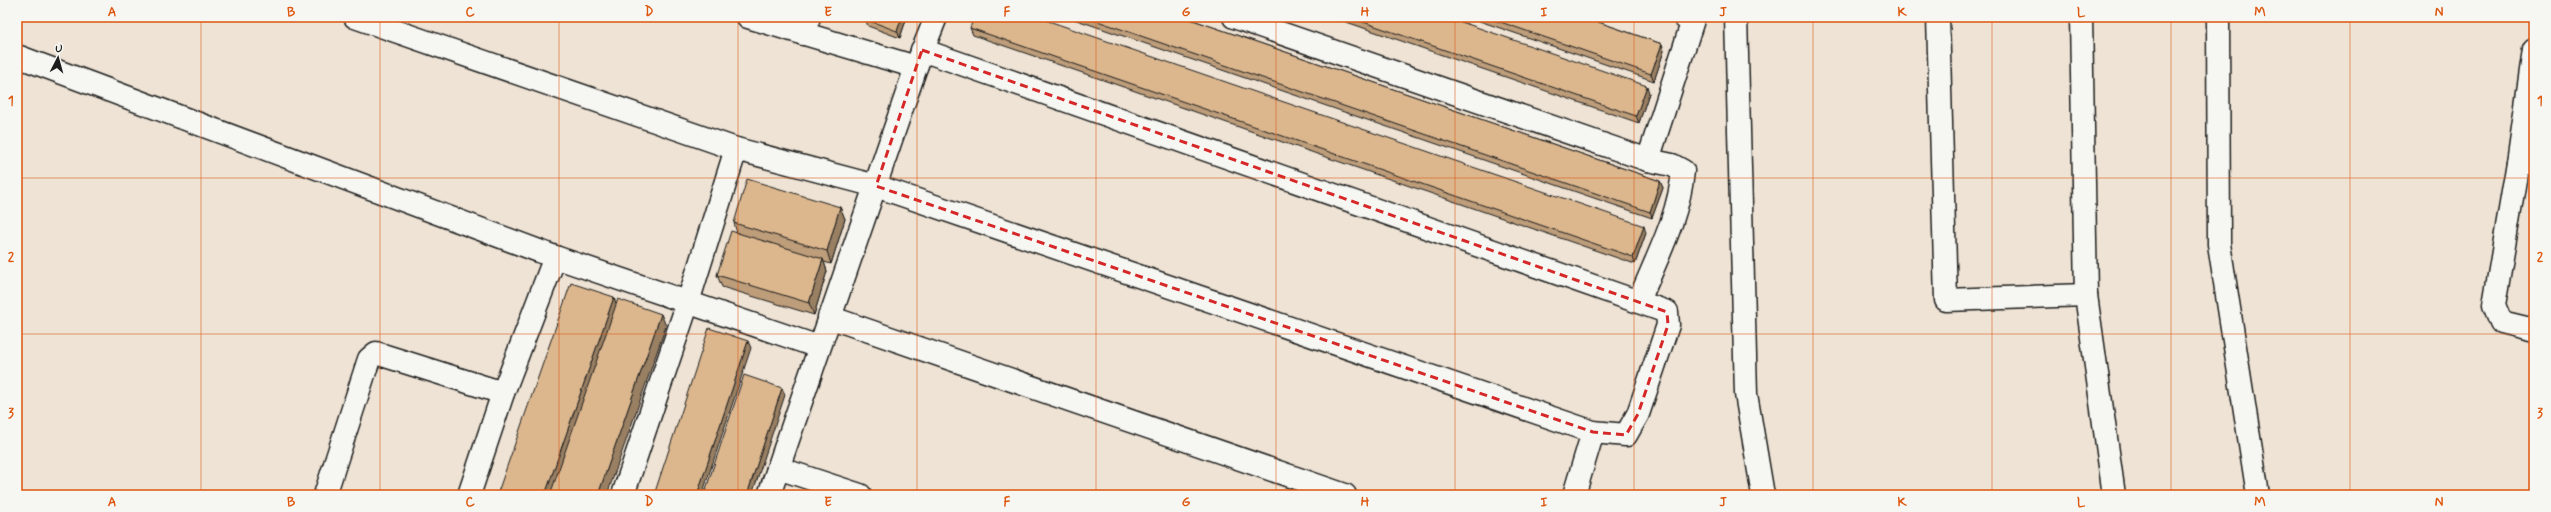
<svg xmlns="http://www.w3.org/2000/svg" width="2551" height="512" font-family="Mynerve,sans-serif">
	<style>
		.lines { fill: none; stroke-linecap: round; stroke-linejoin: round }
		.minor-casing { stroke: #1c1c1c; stroke-width: 25 }
		.minor { stroke: #f6f6f2; stroke-width: 22 }
		.wall { fill: #bd9d7a; stroke: #1c1c1c }
		.shaded-wall { fill: #9a8063; stroke: #1c1c1c }
		.building { fill: #dcb78e; stroke: #1c1c1c }
		.marked { fill: none; stroke: #d62828; stroke-width: 3; stroke-dasharray: 8 5; stroke-linejoin: round }
		.grid { fill: none; stroke: #de560d; stroke-width: 1; stroke-opacity: 0.55 }
		.neatline { fill: none; stroke: #de560d; stroke-width: 1.5 }
		.grid-label { font-size: 13px; text-anchor: middle; font-weight: bold; fill: #de560d }
	</style>
	<rect width="100%" height="100%" fill="#eee3d4"/>
	<filter id="ink" filterUnits="userSpaceOnUse"><feTurbulence type="fractalNoise" baseFrequency=".025" numOctaves="2"/><feDisplacementMap in="SourceGraphic" scale="8" xChannelSelector="R" yChannelSelector="G"/><feConvolveMatrix kernelMatrix="1 2 1 2 8 2 1 2 1" color-interpolation-filters="sRGB"/></filter>
	<g filter="url(#ink)">
		<g class="lines">
			<defs>
				<g id="minor">
					<path d="M355 17 736 149 876 186 1593 432 1626 435 1638 414 1668 325 1667 312 922 50"/>
					<path d="M748 17 916 67"/>
					<path d="M1234 17 1648 160 1672 165 1683 171C1679 217 1656 259 1639 301"/>
					<path d="M1736 17 1746 394 1763 495"/>
					<path d="M1938 17 1946 300 2086 295"/>
					<path d="M2081 17 2086 295 2114 495"/>
					<path d="M2218 17 2219 244 2258 495"/>
					<path d="M803 34 809 17"/>
					<path d="M2534 49 2518 162 2534 164"/>
					<path d="M17 56 555 257 819 347"/>
					<path d="M1648 160 1693 20 1684 17"/>
					<path d="M2518 162 2494 305 2501 322 2534 330"/>
					<path d="M829 317 1345 495"/>
					<path d="M778 468 860 495"/>
					<path d="M325 495 369 359 376 353 503 393"/>
					<path d="M469 495 503 393 555 257"/>
					<path d="M623 495 688 302 736 149"/>
					<path d="M769 495 916 67 936 17"/>
					<path d="M1574 495 1593 432"/>
				</g>
			</defs>
			<use href="#minor" class="minor-casing"/>
			<use href="#minor" class="minor"/>
		</g>
		<g class="wall">
			<path d="M866 17H907L900 38 868 26 865 19Z"/>
			<path d="M1068 17H1184L1660 181 1663 188 1652 218Z"/>
			<path d="M1332 17H1447L1649 93 1639 123Z"/>
			<path d="M1468 17H1584L1662 44 1664 51 1654 81Z"/>
			<path d="M970 28 1646 233 1635 264 973 35Z"/>
			<path d="M840 207 845 219 831 264 824 262 827 271 814 315 722 287 717 275 737 233 734 223Z"/>
		</g>
		<g class="shaded-wall">
			<path d="M902 17H907L900 38 897 31Z"/>
			<path d="M1662 44 1664 51 1654 81 1651 74Z"/>
			<path d="M1647 86 1649 93 1639 123 1636 116Z"/>
			<path d="M1660 181 1663 188 1652 218 1650 212Z"/>
			<path d="M840 207 845 219 831 264 827 251Z"/>
			<path d="M1644 226 1646 233 1635 264 1633 257Z"/>
			<path d="M823 259 827 271 814 315 809 303Z"/>
			<path d="M614 297 618 310 554 495H545Z"/>
			<path d="M661 314 666 326 607 495H598Z"/>
			<path d="M748 341 751 348 702 495H697Z"/>
			<path d="M782 388 785 395 752 495H747Z"/>
		</g>
		<g class="building">
			<path d="M866 17H902L897 31 865 19Z"/>
			<path d="M974 17H1037L1644 226 1633 257 970 28Z"/>
			<path d="M1086 17H1184L1660 181 1650 212Z"/>
			<path d="M1349 17H1447L1647 86 1636 116Z"/>
			<path d="M1486 17H1584L1662 44 1651 74Z"/>
			<path d="M747 179 840 207 827 251 734 223Z"/>
			<path d="M731 231 823 259 809 303 717 275Z"/>
			<path d="M571 283 614 297 545 495H497Z"/>
			<path d="M618 299 661 314 598 495H550Z"/>
			<path d="M709 328 748 341 697 495H654Z"/>
			<path d="M744 375 782 388 747 495H704Z"/>
		</g>
	</g>
	<path class="marked" d="M922 50 1667 312 1668 325 1638 414 1626 435 1593 432 876 186Z"/>
	<path class="grid" d="M201 17V495M380 17V495M559 17V495M738 17V495M917 17V495M1096 17V495M1276 17V495M1455 17V495M1634 17V495M1813 17V495M1992 17V495M2171 17V495M2350 17V495M17 178H2534M17 334H2534"/>
	<rect width="2551" height="512" fill="none" stroke="#f6f6f2" stroke-width="44"/>
	<g transform="translate(58 58) rotate(6)" stroke="#f6f6f2" stroke-width="3" paint-order="stroke">
	<path d="M0-3L7 15L0 10L-7 15Z" fill="#1c1c1c"/>
	<text y="-6" font-size="11" font-weight="bold" text-anchor="middle" fill="#1c1c1c">U</text>
	</g>
	<rect x="22" y="22" width="2507" height="468" class="neatline"/>
	<g class="grid-label">
		<text x="112" y="16">A</text>
		<text x="291" y="16">B</text>
		<text x="470" y="16">C</text>
		<text x="649" y="16">D</text>
		<text x="828" y="16">E</text>
		<text x="1007" y="16">F</text>
		<text x="1186" y="16">G</text>
		<text x="1365" y="16">H</text>
		<text x="1544" y="16">I</text>
		<text x="1723" y="16">J</text>
		<text x="1902" y="16">K</text>
		<text x="2081" y="16">L</text>
		<text x="2260" y="16">M</text>
		<text x="2439" y="16">N</text>
		<text x="11" y="105">1</text>
		<text x="2540" y="105">1</text>
		<text x="11" y="261">2</text>
		<text x="2540" y="261">2</text>
		<text x="11" y="417">3</text>
		<text x="2540" y="417">3</text>
		<text x="112" y="506">A</text>
		<text x="291" y="506">B</text>
		<text x="470" y="506">C</text>
		<text x="649" y="506">D</text>
		<text x="828" y="506">E</text>
		<text x="1007" y="506">F</text>
		<text x="1186" y="506">G</text>
		<text x="1365" y="506">H</text>
		<text x="1544" y="506">I</text>
		<text x="1723" y="506">J</text>
		<text x="1902" y="506">K</text>
		<text x="2081" y="506">L</text>
		<text x="2260" y="506">M</text>
		<text x="2439" y="506">N</text>
	</g>
</svg>
